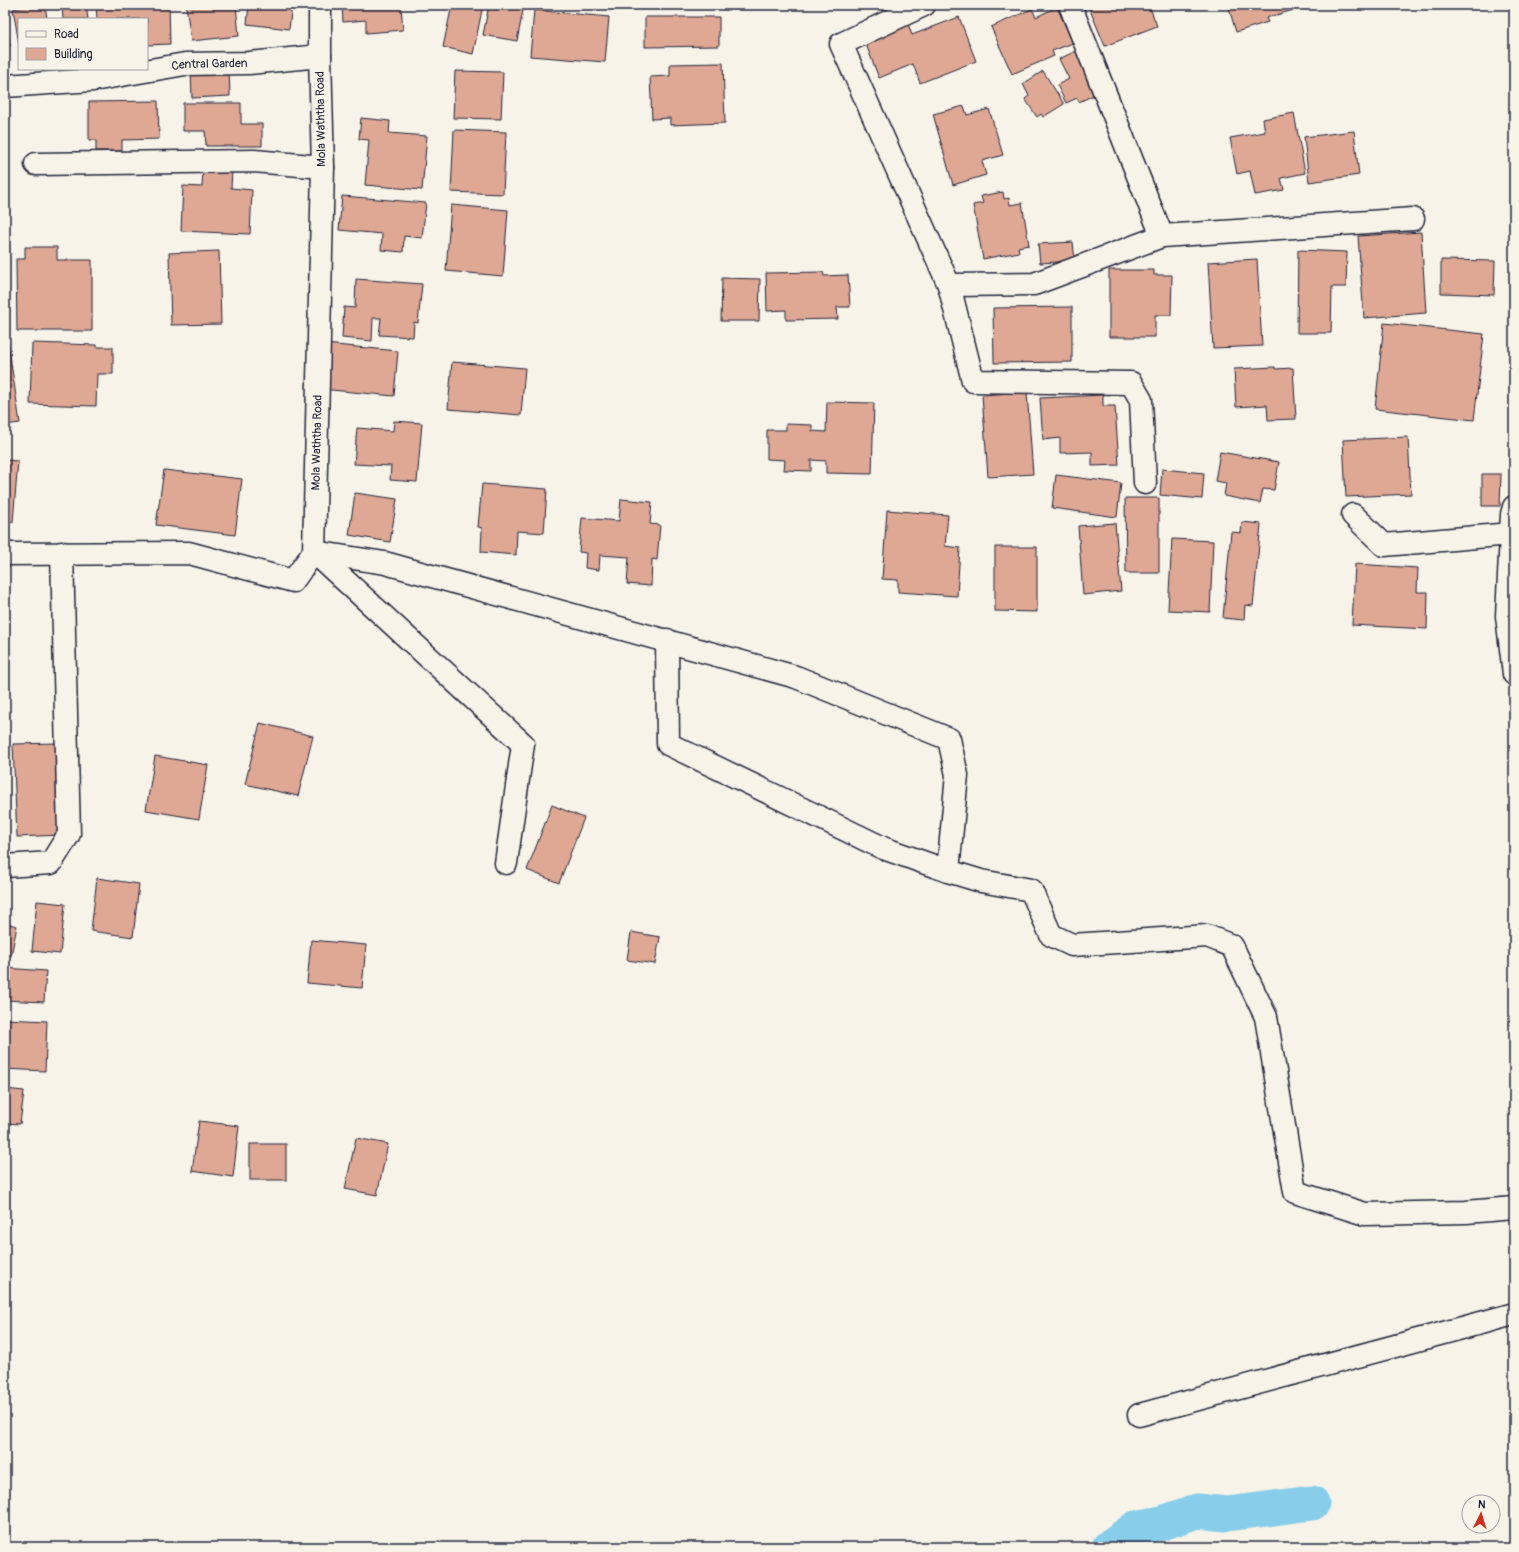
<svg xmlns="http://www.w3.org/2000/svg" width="1519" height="1552" font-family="Pangolin,sans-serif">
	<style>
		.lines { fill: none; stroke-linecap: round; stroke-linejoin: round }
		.canal { stroke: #88cde9; stroke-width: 35 }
		.building { fill: #dea894; stroke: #22223b }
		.minor-casing { stroke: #22223b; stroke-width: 25 }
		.minor { stroke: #f7f3e8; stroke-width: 22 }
		.labels { text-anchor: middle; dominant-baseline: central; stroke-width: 3; stroke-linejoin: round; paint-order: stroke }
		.street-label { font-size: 12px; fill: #22223b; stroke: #f7f3e8 }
	</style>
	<rect width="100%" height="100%" fill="#f7f3e8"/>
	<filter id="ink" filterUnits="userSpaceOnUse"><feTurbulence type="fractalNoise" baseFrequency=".025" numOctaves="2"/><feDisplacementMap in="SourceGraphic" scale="8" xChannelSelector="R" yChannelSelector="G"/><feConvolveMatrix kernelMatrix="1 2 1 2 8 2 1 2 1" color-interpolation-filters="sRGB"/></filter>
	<g filter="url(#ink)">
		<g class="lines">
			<path class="canal" d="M1109 1547 1136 1528 1162 1523 1197 1511 1227 1514 1312 1503"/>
		</g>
		<g class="building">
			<path d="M36 5H45L47 19H19V44L13 9Z"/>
			<path d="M62 5H86L88 19H63Z"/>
			<path d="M96 5H169L170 44 147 45V19H97Z"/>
			<path d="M186 5H236L239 36 191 41Z"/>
			<path d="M249 5H292L289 29 247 24Z"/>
			<path d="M342 5 401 6 403 30 366 33V20L343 22Z"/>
			<path d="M452 5H483L473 54 443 47Z"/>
			<path d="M489 5H524L517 41 483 35Z"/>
			<path d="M1088 5H1149L1157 26 1105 46Z"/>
			<path d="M1228 5H1306L1307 6 1266 18 1268 22 1236 32Z"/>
			<path d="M1057 7 1073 43 1052 51 1054 56 1012 74 991 27 1032 9 1036 17Z"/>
			<path d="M534 10 609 17 605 62 530 56Z"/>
			<path d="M5 13 10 46 5 47Z"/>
			<path d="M645 17H719V46L645 47Z"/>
			<path d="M959 17 976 61 920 83 913 64 879 78 865 42 908 24 912 35Z"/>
			<path d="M1076 51 1096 94 1079 102 1077 98 1066 103 1057 85 1069 79 1059 59Z"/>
			<path d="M723 63 725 123 670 125V118L652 119 650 77 670 76V64Z"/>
			<path d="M229 70 230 96 192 98 191 72Z"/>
			<path d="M455 71 503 72 501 119 453 118Z"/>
			<path d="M1043 71 1064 104 1043 117 1041 114 1037 117 1025 99 1029 96 1023 84Z"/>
			<path d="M158 101 159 139 122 140V151H96V140H89V102Z"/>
			<path d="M183 103H241V124H262V146H206L205 131H183Z"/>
			<path d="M964 106 967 115 989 109 1003 155 982 161 986 175 953 185 933 114Z"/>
			<path d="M1294 113 1305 173 1281 178 1284 190 1255 195 1250 171 1237 174 1230 138 1265 132 1263 119Z"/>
			<path d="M361 118 390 121 389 133 427 136 422 190 365 185 369 140 359 139Z"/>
			<path d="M454 130 506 132 503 194 451 192Z"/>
			<path d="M1354 131 1359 175 1309 182 1304 137Z"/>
			<path d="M203 169 232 170 231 188 252 190 250 234 181 231 183 186 202 187Z"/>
			<path d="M1003 192 1004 199 1009 198 1010 205 1022 203 1029 245 1018 247 1019 252 983 259 973 205 983 203 981 196Z"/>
			<path d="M342 196 426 203 422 238 404 236 403 252 381 250 382 234 339 230Z"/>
			<path d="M451 205 508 210 503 276 446 271Z"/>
			<path d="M1514 209V220L1509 211Z"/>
			<path d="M1421 232 1426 313 1364 318 1358 236Z"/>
			<path d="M1073 242 1075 261 1040 263 1038 244Z"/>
			<path d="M25 247H57V260H92V331H17L16 259H25Z"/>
			<path d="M1298 250 1347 252 1346 287H1332L1331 333H1297Z"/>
			<path d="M219 251 221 324 171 325 169 253Z"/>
			<path d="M1257 259 1262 346 1213 348 1208 262Z"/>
			<path d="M1441 260 1495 261 1494 295 1441 293Z"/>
			<path d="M1109 270H1154V275H1172L1171 315H1155V337H1109Z"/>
			<path d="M823 272 824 276 848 275 850 307H837L838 319 786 320V310L767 311 766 273Z"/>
			<path d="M722 278 760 279 759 321H721Z"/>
			<path d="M356 279 422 284 418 323 414 322 413 337 379 335 381 318H373L372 341 342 338 344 307 355 308Z"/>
			<path d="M1072 307V362L994 363 993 308Z"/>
			<path d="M1384 323 1484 334 1474 420 1375 409Z"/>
			<path d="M5 343H8L20 423 5 425Z"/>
			<path d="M32 343 97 345V347H113V374H97L96 406 30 404Z"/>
			<path d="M325 344 398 351 394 396 321 389Z"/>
			<path d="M452 362 525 368 521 415 448 409Z"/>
			<path d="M1275 367V369L1293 368 1296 419 1268 420 1267 405 1236 407 1234 369Z"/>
			<path d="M1027 392 1033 474 988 477 982 395Z"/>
			<path d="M1103 395V406H1115L1119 465 1092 466V452L1060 453V438L1043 440 1040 398Z"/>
			<path d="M827 402 874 403 872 474 826 473V461L811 460V471L784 470 785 460 767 459V430H786V424L812 425V431L826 432Z"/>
			<path d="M394 421 422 423 417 482 390 480 391 466 354 464 357 428 393 431Z"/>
			<path d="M1408 437 1411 494 1346 497 1343 440Z"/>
			<path d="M1220 452 1279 462 1274 490 1263 489 1260 503 1224 496 1226 483 1215 481Z"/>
			<path d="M5 460 18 461 13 522 5 521Z"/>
			<path d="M1162 469 1204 473 1202 499 1160 495Z"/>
			<path d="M164 470 242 479 235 535 156 525Z"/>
			<path d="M1482 474H1501L1500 506H1482Z"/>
			<path d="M1056 475 1121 483 1117 517 1052 508Z"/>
			<path d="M482 484 547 489 544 533 517 531 516 555 481 552 482 528 478 527Z"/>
			<path d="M355 493 397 499 390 542 349 535Z"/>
			<path d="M1125 498H1159V573H1126Z"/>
			<path d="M621 499 652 502 650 524 660 525 657 560 652 559 651 586 627 584 629 557 600 555 599 570 585 568 586 553 579 552 582 518 619 521Z"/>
			<path d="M887 510 948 515 945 546 960 548 957 596 898 592V580L882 579Z"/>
			<path d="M1242 522 1261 524 1253 606 1245 605 1244 620 1223 618 1231 532 1241 533Z"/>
			<path d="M1115 523 1121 591 1083 595 1078 526Z"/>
			<path d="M1172 539 1213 541 1210 612 1168 610Z"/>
			<path d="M995 547H1037V612L995 611Z"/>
			<path d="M1355 564 1418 568 1417 592H1428L1427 629 1352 625Z"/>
			<path d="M260 723 313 736 298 796 245 784Z"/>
			<path d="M58 743 61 835 17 837 13 744Z"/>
			<path d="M155 756 208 765 199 819 146 810Z"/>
			<path d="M552 805 584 818 559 883 527 870Z"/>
			<path d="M97 878 139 884 133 937 91 931Z"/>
			<path d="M37 901 65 904 60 954 32 951Z"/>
			<path d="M5 923 17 926 11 956 5 955Z"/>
			<path d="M631 932 660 937 655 964 627 960Z"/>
			<path d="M311 940 366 945 362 988 307 983Z"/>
			<path d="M5 968 46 971 44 1002 5 1000Z"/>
			<path d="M5 1019 47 1021 45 1071 5 1069Z"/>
			<path d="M5 1089 24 1091 20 1124 5 1123Z"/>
			<path d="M199 1121 239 1126 233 1177 192 1171Z"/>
			<path d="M356 1138 388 1144 377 1195 345 1189Z"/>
			<rect x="250" y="1144" width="36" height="36"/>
		</g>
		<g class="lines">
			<defs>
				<g id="minor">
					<path d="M924 5 841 44 949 285 973 381 1131 383 1141 400 1145 483"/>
					<path d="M1070 5 1162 236 1413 219"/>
					<path id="s1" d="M5 86 93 80 185 64 249 63 320 56"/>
					<path d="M36 164 254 161 323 167"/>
					<path d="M949 285 1034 284 1162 236"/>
					<path d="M1514 507 1512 514 1507 616 1514 674"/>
					<path d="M1353 515 1384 545 1511 534"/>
					<path d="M314 552 385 563 796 677 949 739 957 775 948 871"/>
					<path d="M314 552 523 744 506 863"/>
					<path id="s2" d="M5 554 189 553 293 581 314 552 323 167 320 56V5"/>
					<path d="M667 640 668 744 883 848 948 871 981 881 1031 890 1051 935 1072 945 1207 936 1232 946 1266 1017 1295 1192 1365 1214 1466 1212 1514 1208"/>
					<path d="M5 866 51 863 69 834 62 553"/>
					<path d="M1139 1415 1514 1314"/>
				</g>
			</defs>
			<use href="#minor" class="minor-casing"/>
			<use href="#minor" class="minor"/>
		</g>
	</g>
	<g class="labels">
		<g class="street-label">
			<text stroke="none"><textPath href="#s1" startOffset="206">Central Garden</textPath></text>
			<text transform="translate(321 119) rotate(-91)">Mola Waththa Road</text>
			<text stroke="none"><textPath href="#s2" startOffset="437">Mola Waththa Road</textPath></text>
		</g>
	</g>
	<rect width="1519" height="1552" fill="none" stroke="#f7f3e8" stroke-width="20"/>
	<rect x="10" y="10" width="1499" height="1532" fill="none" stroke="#22223b" stroke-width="1.5" filter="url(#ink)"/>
	<rect x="18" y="18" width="130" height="52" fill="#f7f3e8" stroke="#a29fa3"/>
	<rect x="26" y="31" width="20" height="6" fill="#f7f3e8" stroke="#a29fa3"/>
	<text x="54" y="38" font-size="12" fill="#22223b">Road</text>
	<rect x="26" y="48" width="20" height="12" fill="#dea894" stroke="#a29fa3"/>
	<text x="54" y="58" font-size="12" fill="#22223b">Building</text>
	<g transform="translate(1481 1514) rotate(5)"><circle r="19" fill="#f7f3e8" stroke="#a29fa3"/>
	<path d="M0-3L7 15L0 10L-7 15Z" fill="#c8321e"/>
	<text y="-6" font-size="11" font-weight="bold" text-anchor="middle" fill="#22223b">N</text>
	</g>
</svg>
